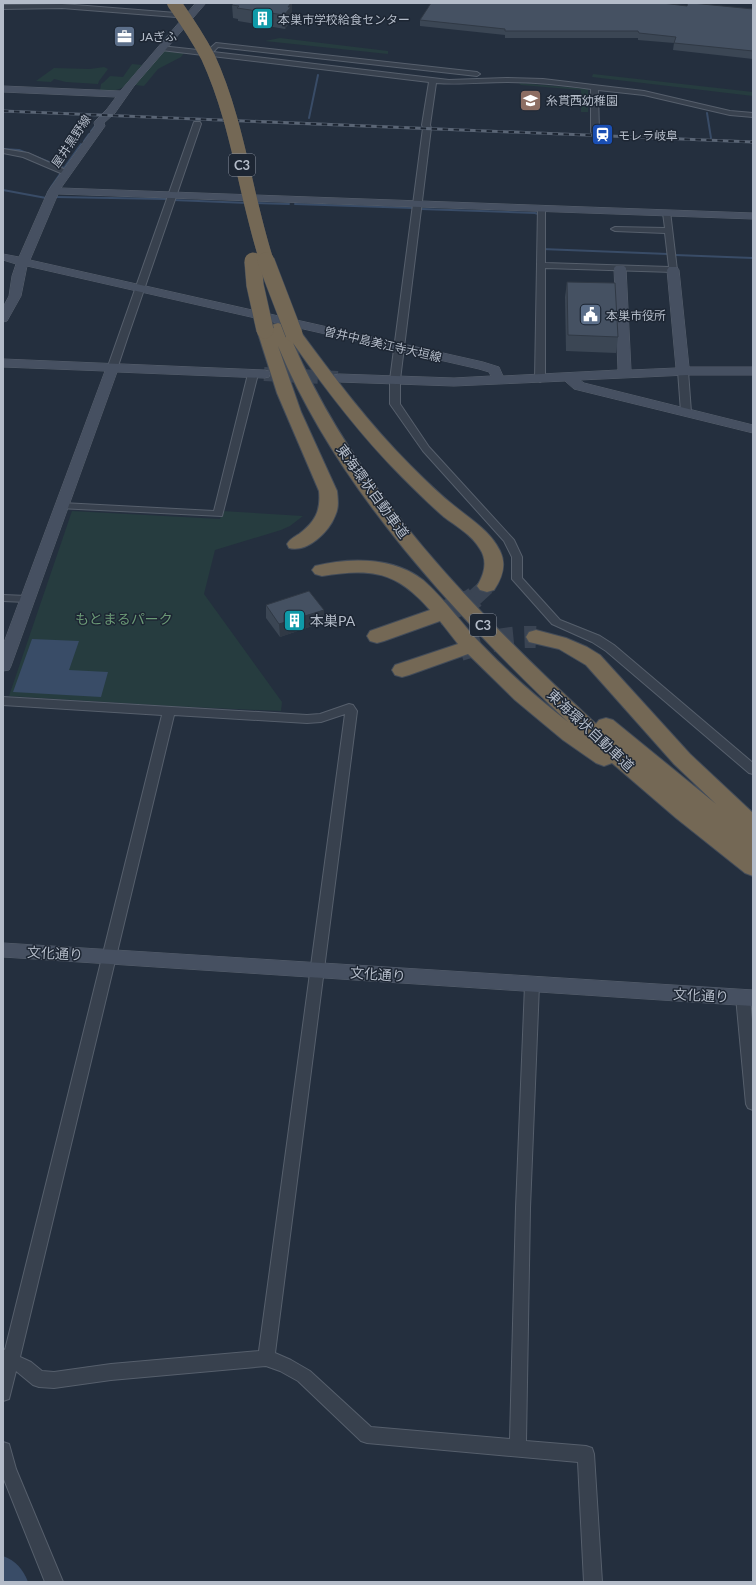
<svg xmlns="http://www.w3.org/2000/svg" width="756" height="1585" font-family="Lato,'Noto Sans JP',sans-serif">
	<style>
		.green { fill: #263c3f }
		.water { fill: #394c67 }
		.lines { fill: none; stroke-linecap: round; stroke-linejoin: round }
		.stream { stroke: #394c67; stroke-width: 2 }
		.river { fill: #394c67; fill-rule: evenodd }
		.secondary-tunnel { stroke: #3a4453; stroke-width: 14; stroke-dasharray: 14 6; stroke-linecap: butt }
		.highway-tunnel-far1 { stroke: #3a4453; stroke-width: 17; stroke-dasharray: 17 8; stroke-linecap: butt }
		.highway-tunnel { stroke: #3a4453; stroke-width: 22; stroke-dasharray: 22 11; stroke-linecap: butt }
		.street-casing { stroke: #565f6c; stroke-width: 2 }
		.secondary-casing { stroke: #565f6c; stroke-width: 1 }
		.highway-casing { stroke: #434c59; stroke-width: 2 }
		.street { fill: #38414e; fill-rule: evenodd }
		.secondary { fill: #465061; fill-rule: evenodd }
		.highway { fill: #746855; fill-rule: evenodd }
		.rail-casing { stroke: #5a6575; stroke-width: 3 }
		.rail { stroke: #1d2633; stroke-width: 2; stroke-dasharray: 5.5; stroke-linecap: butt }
		.highway-bridge-far1-casing { stroke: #434c59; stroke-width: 14; stroke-linecap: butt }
		.highway-bridge-casing { stroke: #434c59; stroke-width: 18; stroke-linecap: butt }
		.highway-bridge-far1 { stroke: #746855; stroke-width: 14 }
		.highway-bridge { stroke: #746855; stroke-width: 17 }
		.wall { fill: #3b4654 }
		.shaded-wall { fill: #303945 }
		.building { fill: #455162; stroke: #303945 }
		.labels { text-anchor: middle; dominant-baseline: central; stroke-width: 3; stroke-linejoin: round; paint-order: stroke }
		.far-poi-label { font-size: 12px; fill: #b4bcc9; stroke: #1d2633; text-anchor: start }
		.far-street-label { font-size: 12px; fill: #b4bcc9; stroke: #1d2633 }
		.shield { fill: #1d2633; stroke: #878f9c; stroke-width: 1 }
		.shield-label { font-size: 13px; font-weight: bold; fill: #b4bcc9 }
		.street-label { font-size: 14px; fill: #b4bcc9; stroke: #1d2633 }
		.park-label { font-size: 14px; fill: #6b9a76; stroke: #1d2633 }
		.poi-label { font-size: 14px; fill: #b4bcc9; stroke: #1d2633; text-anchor: start }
	</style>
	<rect width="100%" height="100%" fill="#242f3e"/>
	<g class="green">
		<path d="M280 38 388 51V54L265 41Z"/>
		<path d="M167 50 184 53 181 57 158 69 144 86 135 85 162 52Z"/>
		<path d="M132 64 142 65C125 86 128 91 100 91L101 84 104 82 110 76 123 77Z"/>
		<path d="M104 67 108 69 99 81 98 84 66 82 54 79 51 82 36 81 54 68 90 69Z"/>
		<path d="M593 74 753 92V96L592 77Z"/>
		<path d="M519 83 588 89V112H581V90L521 85Z"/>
		<path d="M72 511 220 519 222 511 303 516 290 526 281 530 215 550 204 594 282 702 281 711 169 706 9 696Z"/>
	</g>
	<path class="water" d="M32 639 79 641 69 670 108 672 101 697 13 692Z"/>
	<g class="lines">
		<g class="stream">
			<path d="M707 113 711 138"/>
			<path d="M309 118 318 75"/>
			<path d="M91 131 95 126"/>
			<path d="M84 141 89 134"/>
			<path d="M3 149 19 150 64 168 81 144"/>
			<path d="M3 190 46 198 51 187 60 174"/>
			<path d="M56 197 166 199"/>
			<path d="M173 200 248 203"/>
			<path d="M254 203 289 204"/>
			<path d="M295 204 413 208"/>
			<path d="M421 209 535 213 538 214V219"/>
			<path d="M542 249 668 254"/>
			<path d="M675 255 753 258"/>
		</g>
		<path class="river" d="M3 1556C16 1561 23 1569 28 1582H3Z"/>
		<path class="secondary-tunnel" d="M264 374 339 378"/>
		<path class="highway-tunnel-far1" d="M474 598 487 586"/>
		<g class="highway-tunnel">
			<path d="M437 615 471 600 475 597"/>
			<path d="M460 650C485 642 509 636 536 637"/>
		</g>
		<defs>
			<g id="street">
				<path d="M62 4 189 14 192 16 189 18 62 8 3 9V5Z"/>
				<path d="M216 43 477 72 480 74 477 76 218 47 213 52 449 80 506 78 543 79 644 91 730 111 753 113V117L730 115 644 95 598 90 599 132 595 134 591 132V89C563 85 535 82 507 82 483 82 460 85 436 83L430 125 431 128 400 380V404L429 447 514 540 522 557V578L560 620 600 636 614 645 753 763V774L749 773 606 651 592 642 552 624 512 579V557L504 541 423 451 390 404V380L423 128 422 125 429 82 161 50 158 48 161 46 207 51Z"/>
				<path d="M194 122H200L201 124 127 339 117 369 112 372 109 371 107 369Z"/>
				<path d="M3 149 28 153 70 172 69 174H63L23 157 3 153Z"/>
				<path d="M538 207H541L545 209V263L669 267 665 233 615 231 611 229 615 227 665 228 663 213 667 211H670L677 270 673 272 545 268V379L540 382 535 379Z"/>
				<path d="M683 368 688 371 691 412 686 415 681 412 678 371Z"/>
				<path d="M253 371 258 374 222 516 58 508 57 506 62 503 214 511 248 374Z"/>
				<path d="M3 595 27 596 32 599 27 602 3 601Z"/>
				<path d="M3 697 307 715 320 714 349 704 353 705 357 711 275 1353 291 1360 310 1371 371 1427 510 1439 516 1208 525 985 527 981 532 980 537 981 539 985 530 1208 526 1441 586 1446 592 1448 594 1454 602 1582H584L578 1462 367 1443 361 1441 298 1381 280 1371 266 1366 111 1380 54 1388 39 1387 33 1385 16 1371 9 1399 3 1401V1349L5 1350 162 715 3 705ZM345 714 259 1351 111 1364 54 1372 42 1371 31 1362 20 1357 174 715 307 723 321 722Z"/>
				<path d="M743 992 748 993 750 997 753 1031V1110L748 1108 746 1104 736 997 738 993Z"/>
				<path d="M3 1442 9 1444 16 1469 63 1582H45L3 1477Z"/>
			</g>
			<g id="secondary">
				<path d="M196 3H206L134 86 115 113 104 123 105 126 61 188 753 213V219L58 194 30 260 483 362 499 367 503 376 618 370 614 268 616 266H624L626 268 631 370 676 368 667 270 669 267H677L679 270 689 367H753V375H687L580 380 584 383 753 425V433L574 389 565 381 454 386 339 382 334 381 333 378 334 375 339 374 454 378 491 376 489 372 479 369 27 266 21 296 7 321 3 322V307L9 296 12 276 16 264 3 260V254L19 257 48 191 95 126 94 123 95 121 107 109 116 97 3 92V86L120 91Z"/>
				<path d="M3 359 264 370 269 371 270 374 269 377 264 378 117 372 11 666 9 670 3 671V645L105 371 3 367Z"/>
				<path d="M3 943 753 990V1006L3 957Z"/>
			</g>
			<path id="highway" d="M278 323 284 325 288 332 294 329 300 331C334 377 369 424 410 465 425 480 440 495 457 508 473 521 491 532 500 551 507 565 502 578 494 590L487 592 480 590 477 586C484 575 488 561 480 549 472 535 456 526 444 517 429 504 416 491 402 477 361 436 326 390 293 343 358 494 478 614 596 724L599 720 606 718 613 720 716 804 674 764 586 665 559 649 529 642 526 637 529 632 536 630 566 638 587 647 600 655 690 754 753 813V876L745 873 676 818 612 763 604 766 596 763 563 740 515 700 468 654 409 675 402 677 395 675 392 670 395 665 458 644 440 621 384 641 377 643 370 641 367 636 370 631 430 610C396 571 372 568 322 576L315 574 312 570 315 566C350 557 394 557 423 580 446 600 463 626 484 647 510 674 539 699 568 722 456 616 338 490 278 346L301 412 337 491C338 500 339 508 335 516 329 532 307 553 289 548L287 544C290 539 294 537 299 534 315 522 321 511 319 491L277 393 257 330 259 327 265 325 271 327 272 325Z"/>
		</defs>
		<use href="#street" class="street-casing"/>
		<use href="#secondary" class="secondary-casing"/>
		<use href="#highway" class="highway-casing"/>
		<use href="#street" class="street"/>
		<use href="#secondary" class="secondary"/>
		<use href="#highway" class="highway"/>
		<defs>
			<path id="rail" d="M3 111 753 142"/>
		</defs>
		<use href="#rail" class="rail-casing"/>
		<use href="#rail" class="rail"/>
		<defs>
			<path id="highway-bridge-far1" d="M174 3C186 20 198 38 208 57 238 122 245 194 267 262"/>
			<g id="highway-bridge">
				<path d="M253 261 255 285 265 330"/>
				<path d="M266 261 294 334"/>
			</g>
		</defs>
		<use href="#highway-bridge-far1" class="highway-bridge-far1-casing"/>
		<use href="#highway-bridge" class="highway-bridge-casing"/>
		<use href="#highway-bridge-far1" class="highway-bridge-far1"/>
		<use href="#highway-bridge" class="highway-bridge"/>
	</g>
	<g class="wall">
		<path d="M234 3 292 16 291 17V20L285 29 238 21V19L233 18 232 5Z"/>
		<path d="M687 6 753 9V59L673 50 674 43 638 40V38H505V35L420 26V20Z"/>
		<path d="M567 282 618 337 616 353 566 351 565 297Z"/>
		<path d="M266 605 324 622 280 637 266 618Z"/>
	</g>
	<g class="shaded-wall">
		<path d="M291 3H292V16L291 17V20L285 29 284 15 288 7Z"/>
		<path d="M324 610V622L280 637 279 624Z"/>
	</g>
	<g class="building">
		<path d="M234 3H291L288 7H291L284 15 237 8 239 6 232 5Z"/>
		<path d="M431 3H662L687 6 688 3H692L753 9V51L674 43 676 37 639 33 638 31H505V29L420 20Z"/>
		<path d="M567 282 615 283 618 337 568 335Z"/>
		<path d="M309 591 324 610 279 624 266 605Z"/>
	</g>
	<defs>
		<symbol id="building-square" viewBox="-11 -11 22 22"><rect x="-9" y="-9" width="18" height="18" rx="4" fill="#0f9aa8" stroke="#1d2633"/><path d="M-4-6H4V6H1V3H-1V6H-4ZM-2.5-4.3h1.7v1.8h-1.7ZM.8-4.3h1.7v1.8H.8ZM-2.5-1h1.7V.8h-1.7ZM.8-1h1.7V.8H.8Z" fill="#fff"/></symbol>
		<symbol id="office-square" viewBox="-11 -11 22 22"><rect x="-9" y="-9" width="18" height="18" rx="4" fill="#5c6f8a" stroke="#1d2633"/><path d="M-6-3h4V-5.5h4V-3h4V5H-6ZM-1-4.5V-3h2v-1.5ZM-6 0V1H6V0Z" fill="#fff"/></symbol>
		<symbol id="school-square" viewBox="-11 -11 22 22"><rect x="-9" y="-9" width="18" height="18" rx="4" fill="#8d6e63" stroke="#1d2633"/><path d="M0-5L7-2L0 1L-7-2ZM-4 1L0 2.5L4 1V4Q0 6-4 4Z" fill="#fff"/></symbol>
		<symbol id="station-square" viewBox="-11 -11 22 22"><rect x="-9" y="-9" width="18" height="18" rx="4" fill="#1a4fb4" stroke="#1d2633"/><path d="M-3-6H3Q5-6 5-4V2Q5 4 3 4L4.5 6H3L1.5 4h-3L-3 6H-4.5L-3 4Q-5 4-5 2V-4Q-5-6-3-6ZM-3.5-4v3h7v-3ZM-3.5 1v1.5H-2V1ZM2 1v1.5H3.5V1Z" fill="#fff"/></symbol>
		<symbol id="civic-square" viewBox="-11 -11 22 22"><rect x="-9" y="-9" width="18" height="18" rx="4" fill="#5c6f8a" stroke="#1d2633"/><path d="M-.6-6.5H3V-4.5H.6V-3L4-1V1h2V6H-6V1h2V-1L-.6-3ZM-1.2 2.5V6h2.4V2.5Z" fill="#fff"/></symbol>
	</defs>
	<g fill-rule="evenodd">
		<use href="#building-square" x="250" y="6" width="25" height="25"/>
		<use href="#office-square" x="112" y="24" width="25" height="25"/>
		<use href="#school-square" x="518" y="88" width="25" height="25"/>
		<use href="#station-square" x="590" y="122" width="25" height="25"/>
		<use href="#civic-square" x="578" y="302" width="25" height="25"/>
		<use href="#building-square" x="282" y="608" width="25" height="25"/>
	</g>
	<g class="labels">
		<g class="far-poi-label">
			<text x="278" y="19">本巣市学校給食センター</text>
			<text x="140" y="36">JAぎふ</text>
			<text x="546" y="100">糸貫西幼稚園</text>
			<text x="618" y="135">モレラ岐阜</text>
			<text x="606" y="315">本巣市役所</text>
		</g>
		<g class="far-street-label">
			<text transform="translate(71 141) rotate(-56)">屋井黒野線</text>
			<text transform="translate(383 344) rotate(13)">曽井中島美江寺大垣線</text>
		</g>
		<g class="shield">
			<rect x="229" y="154" width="26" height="22" rx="3"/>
			<rect x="470" y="614" width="26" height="22" rx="3"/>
		</g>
		<g class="shield-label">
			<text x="242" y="165">C3</text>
			<text x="483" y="625">C3</text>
		</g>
		<g class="street-label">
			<text transform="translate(373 491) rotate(54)">東海環状自動車道</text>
			<text transform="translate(591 730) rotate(43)">東海環状自動車道</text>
			<text transform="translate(55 953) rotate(3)">文化通り</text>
			<text transform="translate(378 974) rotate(4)">文化通り</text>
			<text transform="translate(701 995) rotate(3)">文化通り</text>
		</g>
		<g class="park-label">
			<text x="124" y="618">もとまるパーク</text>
		</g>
		<g class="poi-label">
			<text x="310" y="620">本巣PA</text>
		</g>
	</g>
	<rect width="756" height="1585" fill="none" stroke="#b4bcc9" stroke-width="8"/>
</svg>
